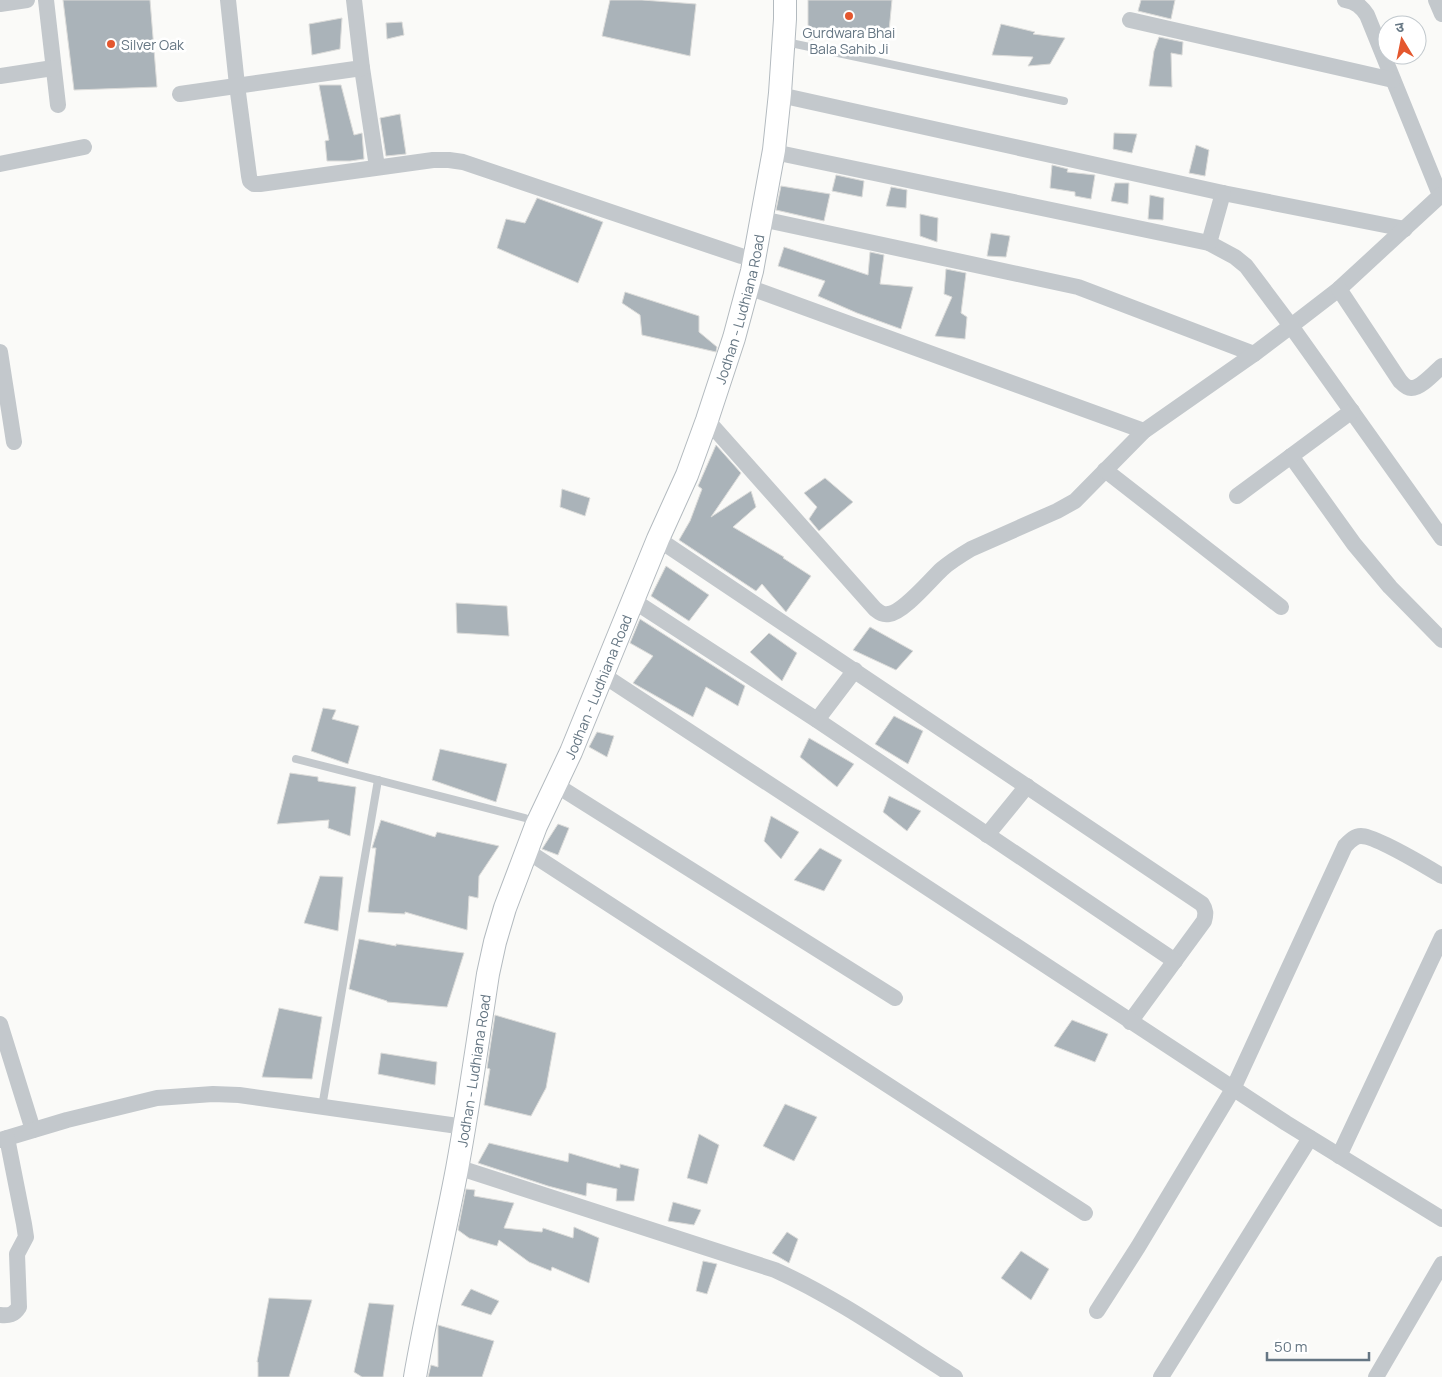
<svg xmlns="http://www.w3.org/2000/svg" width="1442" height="1377" font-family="Manrope,'Noto Sans Devanagari',sans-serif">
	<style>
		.building { fill: #aab3b9; stroke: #dcdcda }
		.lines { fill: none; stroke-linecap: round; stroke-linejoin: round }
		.secondary-casing { stroke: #b3babf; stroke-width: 24 }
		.lane { stroke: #c3c8cc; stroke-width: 8 }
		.street { stroke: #c3c8cc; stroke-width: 16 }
		.secondary { stroke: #fff; stroke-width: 22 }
		.poi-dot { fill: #e4572e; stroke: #fff; stroke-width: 2 }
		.labels { text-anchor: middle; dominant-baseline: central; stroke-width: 5; stroke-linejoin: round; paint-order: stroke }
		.poi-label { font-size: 14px; fill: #657683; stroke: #fff }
		.street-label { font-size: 14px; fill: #657683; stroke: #fff }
	</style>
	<rect width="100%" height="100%" fill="#fafaf8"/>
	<g class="building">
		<path d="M63 0H150L157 87 74 90Z"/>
		<path d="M610 0H642L696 4 690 56 602 36Z"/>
		<path d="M808 0H892L889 31 808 40Z"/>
		<path d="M1141 0H1175L1171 19 1138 11Z"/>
		<path d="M342 18 340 49 312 55 309 24Z"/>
		<path d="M402 22 404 35 387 39 386 23Z"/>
		<path d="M1001 24 1035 32 1033 34 1065 38 1050 64 1028 66 1033 57 992 55Z"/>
		<path d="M1159 37 1183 42 1182 55 1171 53 1172 87 1149 86 1154 51Z"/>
		<path d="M319 85H341L354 135 362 133 364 159 350 161H327L325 141 329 140Z"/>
		<path d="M400 114 406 154 386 156 380 118Z"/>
		<path d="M1114 133 1137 134 1132 153 1113 149Z"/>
		<path d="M1196 145 1209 150 1205 176 1189 173Z"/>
		<path d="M1052 165 1068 169 1067 172 1095 175 1091 199 1075 196V192L1050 188Z"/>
		<path d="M836 175 864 181 862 197 832 191Z"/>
		<path d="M1115 183H1129L1128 204 1111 201Z"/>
		<path d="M781 186 830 194 824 221 776 210Z"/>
		<path d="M891 187 907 190 906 208 886 206Z"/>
		<path d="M1150 195 1164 198 1163 220 1148 219Z"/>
		<path d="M537 198 603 222 578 283 497 248 506 219 525 223Z"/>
		<path d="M920 214 938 218 937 242 920 236Z"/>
		<path d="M991 233 1010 236 1006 257 987 256Z"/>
		<path d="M784 247 868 275 870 252 884 255 880 284 913 287 901 329 857 313 818 296 825 281 778 266Z"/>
		<path d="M946 269 966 273 961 313 967 317 965 339 935 336 952 297 944 294Z"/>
		<path d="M625 292 699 316V332L717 347 716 352 642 335 640 315 622 303Z"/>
		<path d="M716 445 741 473 711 517 751 491 756 507 733 527 784 557 783 558 811 576 786 612 762 584 756 591 679 540 690 521 702 489 698 486Z"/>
		<path d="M825 478 853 502 819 531 809 519 817 507 804 493Z"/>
		<path d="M562 489 590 498 585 516 560 507Z"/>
		<path d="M666 566 709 595 689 621 651 596Z"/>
		<path d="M456 603 507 606 509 636 457 633Z"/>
		<path d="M640 619 745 686 738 706 706 687 693 717 633 683 653 656 630 643Z"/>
		<path d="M870 627 913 651 896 670 853 650Z"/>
		<path d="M769 633 797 653 782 681 750 652Z"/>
		<path d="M323 708 336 710 332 719 359 726 348 764 311 751Z"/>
		<path d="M894 716 923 731 908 764 875 744Z"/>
		<path d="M597 732 614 736 607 757 589 747Z"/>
		<path d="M809 738 854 764 837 787 800 757Z"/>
		<path d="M440 749 507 764 496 802 432 780Z"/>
		<path d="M290 773 318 777V781L356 787 350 836 328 828 329 820 277 824Z"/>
		<path d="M889 796 921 811 907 831 883 812Z"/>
		<path d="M771 816 799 832 781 859 764 841Z"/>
		<path d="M381 820 435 837 437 832 499 846 479 876 478 898 469 896 467 930 405 912V914L368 912 376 848H372Z"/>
		<path d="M558 824 569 828 558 855 542 849Z"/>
		<path d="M820 848 842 860 824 891 794 880Z"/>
		<path d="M320 876 343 877 338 931 304 923Z"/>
		<path d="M359 939 396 946V944L464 953 447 1007 387 1002V1001L349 989Z"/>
		<path d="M279 1008 322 1017 312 1079 262 1077Z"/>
		<path d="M495 1015 556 1033 546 1088 531 1116 484 1105 490 1069 487 1068Z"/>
		<path d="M1072 1020 1108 1034 1095 1062 1054 1046Z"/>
		<path d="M381 1053 437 1062 435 1085 378 1074Z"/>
		<path d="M785 1104 817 1117 794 1161 763 1146Z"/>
		<path d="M699 1134 719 1145 707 1184 687 1178Z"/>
		<path d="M489 1143 568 1162 569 1153 620 1168V1164L639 1169 634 1201H616L617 1189 587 1183 586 1196 548 1186 478 1163Z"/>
		<path d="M466 1189 475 1190 474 1196 514 1203 504 1228 542 1232 543 1228 573 1238 574 1227 599 1238 589 1283 552 1267 551 1271 529 1262 499 1240 497 1246 469 1238 458 1230Z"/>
		<path d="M673 1202 701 1210 694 1225 668 1221Z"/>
		<path d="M787 1232 798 1239 789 1263 772 1253Z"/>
		<path d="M1021 1251 1049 1269 1031 1300 1001 1278Z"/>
		<path d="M703 1261 717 1264 707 1294 696 1291Z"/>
		<path d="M471 1289 499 1301 491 1315 461 1305Z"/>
		<path d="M269 1298 312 1300 289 1377H258V1362H257Z"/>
		<path d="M369 1303 394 1305 383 1377H362L354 1372Z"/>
		<path d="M438 1325 494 1341 482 1377H428L431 1365 438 1367Z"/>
	</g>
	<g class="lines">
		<defs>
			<g id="secondary">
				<path id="s1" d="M415 1377C427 1307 444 1238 457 1169 469 1104 478 1039 488 974L495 942 505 908 536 826 571 752 658 539 687 475 707 420 734 338 752 271 774 150 780 93 785 19V0"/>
			</g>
		</defs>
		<use href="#secondary" class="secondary-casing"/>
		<g class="lane">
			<path d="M786 42 1064 101"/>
			<path d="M296 759 525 818"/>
			<path d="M322 1107 378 780"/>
		</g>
		<g class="street">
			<path d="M46 0 58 105"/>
			<path d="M228 0 237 85 249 176 250 181 254 184H260L433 160H449L463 162 741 256"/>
			<path d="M1345 0C1356 2 1361 6 1367 15L1440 195"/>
			<path d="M1436 0 1442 14"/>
			<path d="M0 4 27 0"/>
			<path d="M1130 20 1393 80"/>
			<path d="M362 68 377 167"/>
			<path d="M0 76 53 68"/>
			<path d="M180 94 362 68 354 0"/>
			<path d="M780 95 1223 193 1405 229"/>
			<path d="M774 152 1209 243 1235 257 1246 266 1291 326 1339 289 1442 194"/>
			<path d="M0 164 84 147"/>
			<path d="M762 219 1078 287 1254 354 1291 326 1442 538"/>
			<path d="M1209 243 1223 193"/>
			<path d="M748 287 1144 431"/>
			<path d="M1339 289 1400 381C1403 384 1406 388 1411 388 1420 389 1435 372 1442 366"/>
			<path d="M0 352 14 442"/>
			<path d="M707 420 875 609C880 613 883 615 889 614 904 612 930 580 942 569 951 561 961 555 971 549L1057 511 1075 501 1144 431 1254 354"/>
			<path d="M1291 456 1354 544 1390 587 1442 640"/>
			<path d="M1105 470 1281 607"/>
			<path d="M1237 496 1352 411"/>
			<path d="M658 539 1202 904C1206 910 1206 914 1204 921L1130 1022"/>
			<path d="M634 601 817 720 1175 961"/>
			<path d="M603 675 1286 1123 1442 1219"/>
			<path d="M817 720 855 670"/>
			<path d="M556 785 895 998"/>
			<path d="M987 835 1027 786"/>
			<path d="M527 851 1085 1213"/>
			<path d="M0 1024 33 1130"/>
			<path d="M0 1140 67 1120 157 1098 213 1094 239 1095 465 1127"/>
			<path d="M1339 1156 1442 937"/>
			<path d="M457 1167 775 1270C839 1299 896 1340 955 1377"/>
			<path d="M1097 1311 1138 1247 1233 1089 1345 846C1350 841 1354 836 1361 836 1376 836 1427 867 1442 876"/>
			<path d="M0 1315C9 1316 14 1315 19 1307L17 1254 26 1237 24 1224 7 1138"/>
			<path d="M1161 1377 1310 1138"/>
			<path d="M1376 1377 1442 1264"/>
		</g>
		<use href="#secondary" class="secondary"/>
	</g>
	<g class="poi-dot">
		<circle cx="849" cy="16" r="5"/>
		<circle cx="111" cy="44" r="5"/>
	</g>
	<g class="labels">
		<g class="poi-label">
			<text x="849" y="32">Gurdwara Bhai<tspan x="849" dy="16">Bala Sahib Ji</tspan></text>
			<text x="121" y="44" text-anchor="start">Silver Oak</text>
		</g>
		<g class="street-label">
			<text stroke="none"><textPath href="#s1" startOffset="1122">Jodhan - Ludhiana Road</textPath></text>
			<text stroke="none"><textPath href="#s1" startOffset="718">Jodhan - Ludhiana Road</textPath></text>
			<text stroke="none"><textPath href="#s1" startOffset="312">Jodhan - Ludhiana Road</textPath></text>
		</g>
	</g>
	<g transform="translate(1402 40) rotate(350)"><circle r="24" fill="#ffffff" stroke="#c1c8cd"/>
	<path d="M0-4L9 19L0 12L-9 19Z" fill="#e4572e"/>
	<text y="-8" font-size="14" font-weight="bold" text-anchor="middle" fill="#657683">उ</text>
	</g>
	<path d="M1267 1352v8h102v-8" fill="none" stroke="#657683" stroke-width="2.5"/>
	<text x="1274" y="1352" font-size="15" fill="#657683" stroke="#ffffff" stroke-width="4" paint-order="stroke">50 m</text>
</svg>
